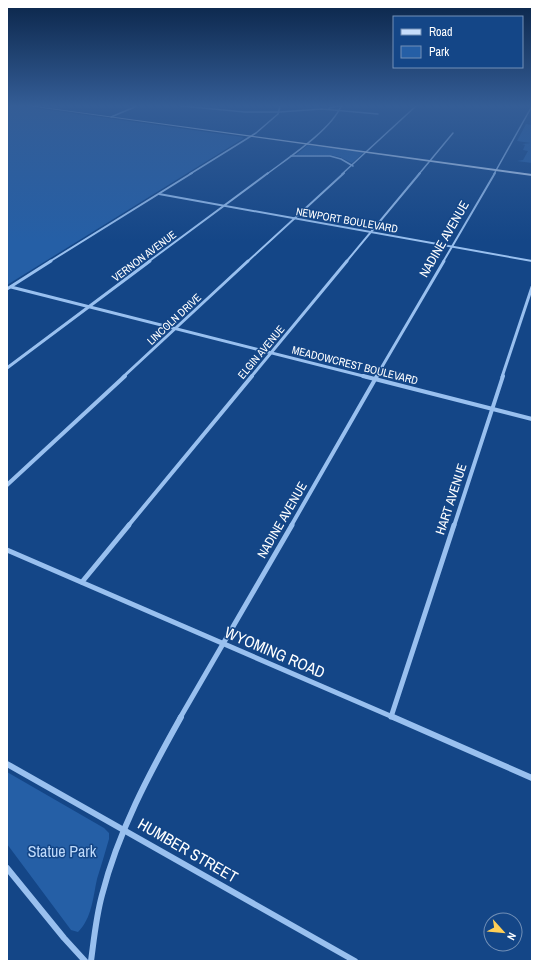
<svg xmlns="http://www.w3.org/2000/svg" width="539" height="968" font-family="'Archivo Narrow',sans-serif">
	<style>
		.green { fill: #255fa6 }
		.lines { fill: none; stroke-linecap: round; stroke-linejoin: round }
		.street-far5 { stroke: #99c0ef; stroke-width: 1.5 }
		.street-far4 { stroke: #99c0ef; stroke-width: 2 }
		.street-far3 { stroke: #99c0ef; stroke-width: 3 }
		.street-far2 { stroke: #99c0ef; stroke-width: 4 }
		.street-far1 { stroke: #99c0ef; stroke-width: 5 }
		.street { stroke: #99c0ef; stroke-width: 6 }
		.secondary { fill: #c6ddfb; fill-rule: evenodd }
		.labels { text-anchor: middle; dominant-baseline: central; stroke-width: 3; stroke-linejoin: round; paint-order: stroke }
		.far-street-label { font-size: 11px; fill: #fff; stroke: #144687 }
		.street-label { font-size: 13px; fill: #fff; stroke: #144687 }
		.near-street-label { font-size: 16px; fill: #fff; stroke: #144687 }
		.near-park-label { font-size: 16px; fill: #bfdafb; stroke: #144687 }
	</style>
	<rect width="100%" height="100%" fill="#144687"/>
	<g class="green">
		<path d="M7 106H20L243 137 242 138H244L7 285Z"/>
		<path d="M526 124 532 125V163L517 161 523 160 528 151 523 150 525 145 522 144 531 143 517 141Z"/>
		<path d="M308 145 363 152V153L352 163 340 157 329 155H296Z"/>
		<path d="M7 772 104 828 109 833V839C105 853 101 866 97 879 93 897 92 918 78 932L71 930 7 844Z"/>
	</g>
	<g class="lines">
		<g class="street-far5">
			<path d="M181 106 245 112H279L322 109 378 114"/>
			<path d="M329 108 340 106"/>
			<path d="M111 117 137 106"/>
			<path d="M291 156H330L341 159 353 166"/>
			<path d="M190 174 256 133 278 114 280 106"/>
			<path d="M267 174C288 158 331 130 341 106"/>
			<path d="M342 174 416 106"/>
			<path d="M419 174 453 133"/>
			<path d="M494 174 532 106"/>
		</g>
		<g class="street-far4">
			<path d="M159 194 532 261"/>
			<path d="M49 262 192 173"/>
			<path d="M148 262 268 173"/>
			<path d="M247 262 344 173"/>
			<path d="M346 262 420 173"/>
			<path d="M443 262 495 173"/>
		</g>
		<g class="street-far3">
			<path d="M11 287 367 377"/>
			<path d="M7 289 51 261"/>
			<path d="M7 368 150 261"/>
			<path d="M123 377 248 261"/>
			<path d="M251 377 347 261"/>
			<path d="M376 377 444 261"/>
			<path d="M502 377 532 287"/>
		</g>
		<g class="street-far2">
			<path d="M363 376 532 419"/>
			<path d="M7 485 125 376"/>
			<path d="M128 526 252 376"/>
			<path d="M291 526 377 376"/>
			<path d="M454 526 503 376"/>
		</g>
		<g class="street-far1">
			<path d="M7 550 395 718"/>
			<path d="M82 582 129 525"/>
			<path d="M391 717 454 525"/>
			<path d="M180 718 292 525"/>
		</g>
		<g class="street">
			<path d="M393 717 532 778"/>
			<path d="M7 764 355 961"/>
			<path d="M7 868 64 938 85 961"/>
			<path d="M91 961C94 939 96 917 102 895 118 832 149 774 181 717"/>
		</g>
		<path class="secondary" d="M29 106H34L532 174V176Z"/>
	</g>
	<linearGradient id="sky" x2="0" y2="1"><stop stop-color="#0b264a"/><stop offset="0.44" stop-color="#345d96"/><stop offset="1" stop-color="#345d96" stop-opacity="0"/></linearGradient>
	<rect width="539" height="241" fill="url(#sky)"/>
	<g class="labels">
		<g class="far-street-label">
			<text transform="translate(347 220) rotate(10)">NEWPORT BOULEVARD</text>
			<text transform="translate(144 256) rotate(-37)">VERNON AVENUE</text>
			<text transform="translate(174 319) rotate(-43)">LINCOLN DRIVE</text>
			<text transform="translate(261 352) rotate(-50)">ELGIN AVENUE</text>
			<text transform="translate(355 365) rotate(14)">MEADOWCREST BOULEVARD</text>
		</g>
		<g class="street-label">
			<text transform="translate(444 239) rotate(-60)">NADINE AVENUE</text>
			<text transform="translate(451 499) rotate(-72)">HART AVENUE</text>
			<text transform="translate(282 520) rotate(-60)">NADINE AVENUE</text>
		</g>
		<g class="near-street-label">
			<text transform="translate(275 652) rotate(23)">WYOMING ROAD</text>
			<text transform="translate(188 850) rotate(30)">HUMBER STREET</text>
		</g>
		<g class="near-park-label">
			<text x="62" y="851">Statue Park</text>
		</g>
	</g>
	<rect width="539" height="968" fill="none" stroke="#ffffff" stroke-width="16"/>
	<rect x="393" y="16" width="130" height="52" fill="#144687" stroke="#7290b7"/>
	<rect x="401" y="29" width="20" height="6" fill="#c6ddfb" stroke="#7290b7"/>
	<text x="429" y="36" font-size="12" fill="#ffffff">Road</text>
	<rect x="401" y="46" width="20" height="12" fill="#255fa6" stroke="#7290b7"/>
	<text x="429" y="56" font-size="12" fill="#ffffff">Park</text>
	<g transform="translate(503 932) rotate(117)"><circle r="19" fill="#144687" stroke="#7290b7"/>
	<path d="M0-3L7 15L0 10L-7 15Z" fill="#ffcf57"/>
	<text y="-6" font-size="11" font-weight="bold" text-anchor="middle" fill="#ffffff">N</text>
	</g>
</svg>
